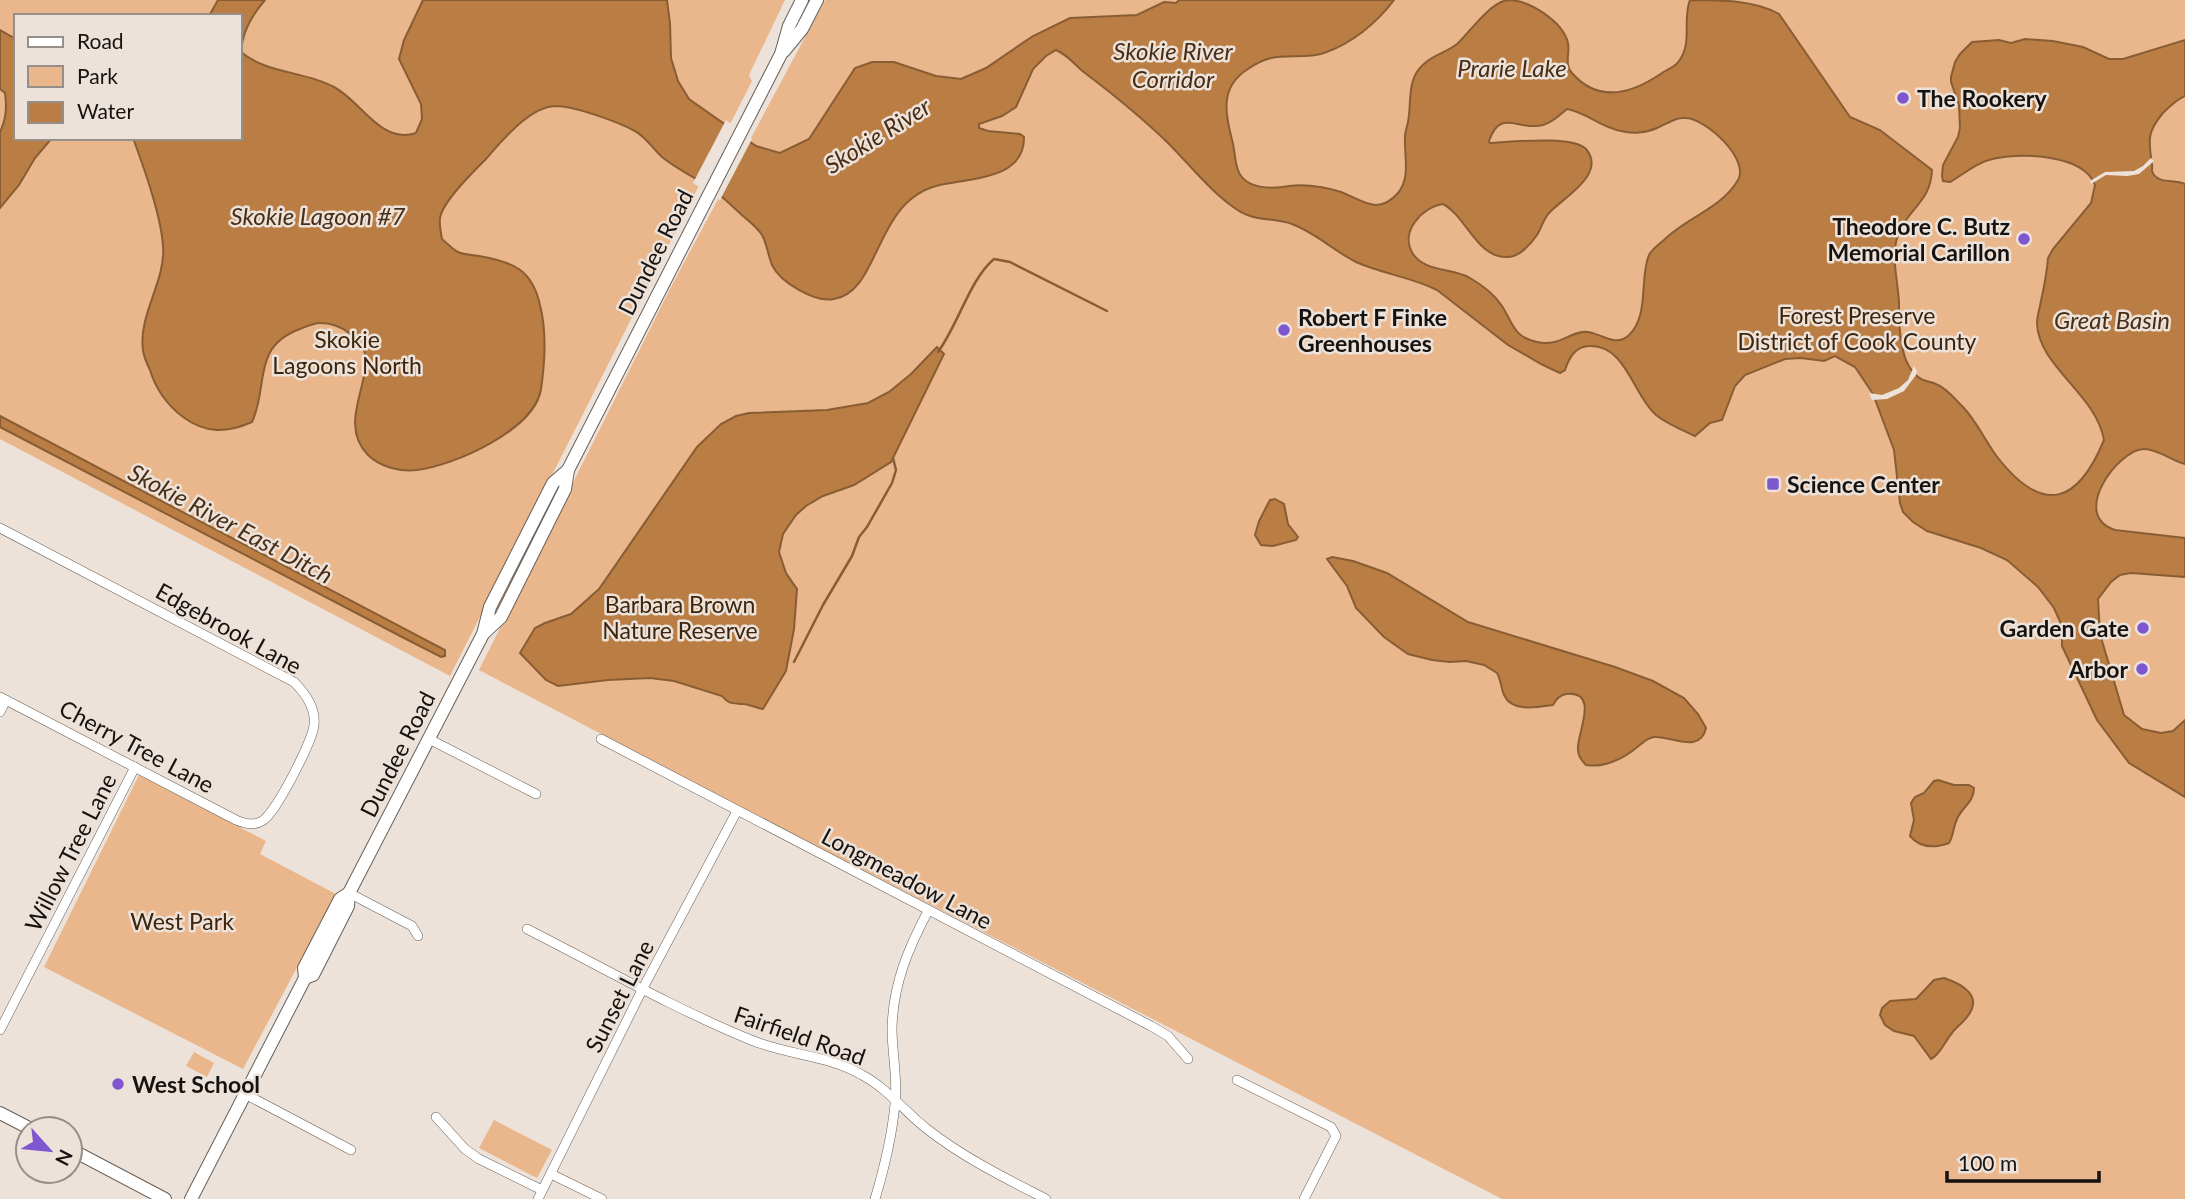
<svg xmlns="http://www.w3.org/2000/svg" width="2185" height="1199" font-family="Lato,sans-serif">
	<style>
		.green { fill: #e9b78b; fill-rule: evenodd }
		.water { fill: #ba7d43; stroke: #895d34; stroke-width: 2; fill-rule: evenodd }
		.pier { fill: #ece2da }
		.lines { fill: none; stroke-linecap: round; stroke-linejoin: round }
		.stream { stroke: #895d34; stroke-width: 2.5 }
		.street-casing { stroke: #675f58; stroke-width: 10 }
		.secondary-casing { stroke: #675f58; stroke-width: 14 }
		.street { stroke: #fff; stroke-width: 9 }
		.secondary { stroke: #fff; stroke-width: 12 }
		.poi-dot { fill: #7e57d0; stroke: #ece2da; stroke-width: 2.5 }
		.labels { text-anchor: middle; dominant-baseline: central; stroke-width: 5; stroke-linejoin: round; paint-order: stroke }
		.poi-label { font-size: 23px; font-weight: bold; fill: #161210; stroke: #ece2da; text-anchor: start }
		.street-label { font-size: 23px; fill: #161210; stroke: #ece2da }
		.park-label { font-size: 23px; fill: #3d240a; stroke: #ece2da }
		.water-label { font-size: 24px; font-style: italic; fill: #492e15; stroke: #ece2da }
	</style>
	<rect width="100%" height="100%" fill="#ece2da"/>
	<g class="green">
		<path d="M0 0H785L749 75 752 81 450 676 0 439ZM16 16H240V138H16Z"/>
		<path d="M825 0H2185V1199H1502L739 806 479 670 672 285Z"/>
		<path d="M553 495 556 497 499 608 495 606Z"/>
		<path d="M139 775 266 841 260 854 336 894 243 1069 44 967Z"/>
		<path d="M194 1052 214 1063 207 1077 186 1066Z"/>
		<path d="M494 1120 552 1150 537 1178 479 1148Z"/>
	</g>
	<g class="water">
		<path d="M218 0H265C252 15 242 32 241 52 267 74 305 71 334 87 361 101 381 145 416 133L422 119 421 104 399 59 404 40 423 0H667L670 23 671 58 678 81 689 99 756 146 780 153 809 139 855 68 872 62H894L936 76 961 79 986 68 1033 36 1070 18 1137 15 1164 2 1176 3 1179 0H1394C1377 23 1351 44 1324 53 1306 59 1289 54 1271 58 1263 60 1255 64 1248 69 1218 88 1226 115 1233 144 1235 153 1235 163 1238 170 1245 190 1273 189 1289 186 1306 184 1325 187 1341 192 1362 200 1378 216 1398 193 1411 177 1404 156 1405 137 1405 132 1407 127 1408 122 1412 101 1406 78 1425 63 1434 55 1447 52 1457 44 1470 32 1490 2 1508 0 1530 0 1563 22 1568 43 1570 53 1564 65 1572 73 1599 104 1633 93 1662 73 1668 69 1675 67 1679 61 1693 42 1682 20 1690 0 1719 0 1755 0 1779 14L1850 117 1880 130 1932 170C1931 200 1911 207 1900 230 1889 253 1898 278 1899 303 1899 319 1899 334 1903 350 1905 361 1912 375 1923 380 1928 382 1933 382 1938 385 1947 389 1955 399 1962 406 1977 421 1985 441 1998 458 2044 516 2078 503 2104 440 2096 394 2038 366 2037 323 2037 316 2040 308 2041 301 2044 287 2047 273 2048 258L2053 249 2091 203 2095 185C2083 153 2016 152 1989 160 1974 164 1963 175 1950 182L1943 181 1942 176 1943 165 1958 137 1960 128 1959 105 1951 82V77L1955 62 1960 54 1972 42 1999 40 2011 43 2025 39 2053 41 2083 47 2109 59H2123L2185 40V96C2176 100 2170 106 2163 113 2146 133 2149 141 2152 165 2153 170 2150 169 2154 175 2161 184 2175 179 2185 184V464C2172 461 2158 449 2144 449 2119 449 2069 515 2115 530L2185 538V577L2131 573 2120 575 2111 582 2098 599 2100 634 2124 715 2142 729 2161 733 2173 731 2185 720V797L2129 763 2097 720 2062 646V626L2054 608 2038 587 2007 560 1981 548 1927 531 1913 522 1903 512 1900 503 1894 450 1873 394 1855 367 1835 356 1824 361 1801 358 1785 359 1745 375 1735 386 1722 420 1710 423 1695 436C1682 430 1667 424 1656 415 1633 395 1626 345 1590 346 1575 346 1569 358 1565 370L1560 373 1541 364 1508 345 1437 290C1411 277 1383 274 1356 262 1334 251 1316 233 1292 224 1273 217 1254 222 1236 209 1210 191 1190 165 1167 142 1141 117 1114 95 1085 73 1073 64 1071 57 1056 50L1046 56 1033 69 1016 107 1002 116 979 124V128L988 131 1020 134 1024 137C1025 181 966 178 936 186 874 203 880 292 834 299 815 303 780 282 772 265 768 255 767 244 762 235 758 228 749 221 743 216 734 208 725 199 715 191 699 179 679 171 662 157 653 149 646 137 635 131 618 122 575 106 555 106 529 107 501 142 485 160 473 172 442 202 440 218 439 225 441 233 442 239 447 243 453 250 458 252 464 255 473 255 479 256 513 262 532 269 540 305 547 332 545 362 541 389 535 430 453 466 417 470 400 472 380 467 368 455 334 420 380 373 361 344 358 340 353 336 349 333 340 326 332 323 320 323 313 323 306 327 300 329 251 347 269 386 252 422 227 433 206 434 183 417 166 404 156 390 150 370 147 364 144 357 143 350 138 315 166 281 163 246 161 215 144 168 133 138H240V16H209ZM1567 109C1586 112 1601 128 1621 131 1632 134 1646 133 1657 128 1667 124 1675 117 1686 118 1707 119 1750 160 1738 180 1722 208 1686 218 1664 240 1659 244 1652 249 1649 255 1639 278 1650 317 1628 336 1615 347 1602 334 1588 332 1571 330 1561 347 1537 342 1513 337 1513 323 1502 306 1495 295 1482 285 1470 278 1453 268 1425 272 1413 254 1399 232 1422 207 1443 204 1467 217 1477 259 1508 257 1519 257 1531 244 1537 235 1542 227 1543 219 1550 212 1563 198 1607 174 1586 149 1573 135 1510 142 1490 143L1489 141C1501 107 1519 132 1543 125 1552 123 1560 115 1567 109Z"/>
		<path d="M0 30 16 39V138H52L35 158 19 185 0 208V132C6 120 7 106 5 93L0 89Z"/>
		<path d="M937 347 944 354 891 462 854 485 823 496 806 506 796 515 783 534 779 552 786 573 797 589 794 629 786 671 763 709C757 708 751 705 744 704 733 703 729 705 722 696L674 681 650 678 608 680 558 686 546 680 520 653 535 628 545 623 571 614 599 589 697 447 721 424 736 416 749 413 827 410 868 403 889 392 911 374Z"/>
		<path d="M0 416 445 650V656L441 657 404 638 0 427Z"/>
		<path d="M1275 499 1284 504 1288 524 1298 537 1296 540 1273 546 1261 545 1255 535 1259 521 1270 500Z"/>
		<path d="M1332 557 1353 561 1387 573 1468 622 1615 667 1653 681 1684 698 1698 714 1706 728C1700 755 1670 735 1654 737 1646 738 1642 744 1636 748 1623 759 1603 768 1586 765 1582 761 1578 756 1578 750 1576 735 1601 690 1566 694 1560 695 1556 699 1553 705 1539 707 1512 713 1504 695 1501 688 1501 680 1497 673L1484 665 1466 661 1450 662 1432 660 1408 654 1384 637 1356 608 1347 586 1327 559Z"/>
		<path d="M1938 780 1954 785H1969L1974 788C1974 802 1962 807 1957 819 1953 827 1954 835 1949 843 1935 848 1920 848 1910 836L1914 820 1911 803 1915 797 1924 793 1934 781Z"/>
		<path d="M1944 978C1962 984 1984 996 1967 1017 1963 1023 1956 1027 1952 1033 1945 1041 1940 1055 1931 1059L1914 1036 1894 1031 1885 1025 1880 1015 1882 1008 1890 1001 1916 999 1934 980Z"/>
	</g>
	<g class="pier">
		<path d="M726 120 752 139 720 200 693 183Z"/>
		<path d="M2151 158 2154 161 2139 174 2127 176 2106 175 2091 184 2090 181 2105 172 2134 171 2143 166Z"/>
		<path d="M1914 366 1917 371 1916 375 1904 391 1887 399 1872 400 1869 393 1882 395 1899 388 1908 380Z"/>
	</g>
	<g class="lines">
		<g class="stream">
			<path d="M938 352C958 325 970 279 994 259L1010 262 1107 311"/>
			<path d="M794 662 823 605 852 556 859 537 867 527 892 483 896 470 893 458"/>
		</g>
		<defs>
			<g id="street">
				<path d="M0 528 294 682C305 693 316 709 314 725 313 740 275 815 262 821 254 826 245 824 236 820L0 697"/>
				<path d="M0 712 6 700"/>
				<path d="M429 739 536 794"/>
				<path d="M601 739 1151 1026 1168 1036 1188 1059"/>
				<path d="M349 893 412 926 418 936"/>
				<path d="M527 929C600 966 675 1009 751 1040 787 1055 828 1055 862 1075 887 1088 905 1112 927 1129 964 1158 1005 1178 1046 1199"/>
				<path d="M0 1030 135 767"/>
				<path d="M1237 1080 1331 1127 1336 1136 1304 1199"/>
				<path d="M245 1094 351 1150"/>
				<path d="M436 1117 465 1149 479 1159 542 1190"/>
				<path d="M551 1174 602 1199"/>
				<path d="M538 1199 643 988 737 811"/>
				<path d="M875 1199C884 1169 892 1136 895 1104 898 1079 892 1053 892 1029 893 984 908 949 928 911"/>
			</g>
			<g id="secondary">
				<path d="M784 51 802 29 817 0"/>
				<path d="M485 632 501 617 565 489 568 470 781 54 789 26 802 0"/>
				<path d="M305 978 304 968 340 899 349 893"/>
				<path d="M0 1113 31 1129"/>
				<path d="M70 1149 165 1199"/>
				<path d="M191 1199 305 978 313 975 348 906 349 893 483 634 490 607 553 483 568 470"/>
			</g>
		</defs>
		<use href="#street" class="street-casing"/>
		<use href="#secondary" class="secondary-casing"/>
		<use href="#street" class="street"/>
		<use href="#secondary" class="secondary"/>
	</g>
	<g class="poi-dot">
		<circle cx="1903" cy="98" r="7"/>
		<circle cx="2024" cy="239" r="7"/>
		<circle cx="1284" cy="330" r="7"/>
		<rect x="1766" y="477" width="14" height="14" rx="3.5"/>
		<circle cx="2143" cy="628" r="7"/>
		<circle cx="2142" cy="669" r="7"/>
		<circle cx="118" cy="1084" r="7"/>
	</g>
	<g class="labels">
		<g class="poi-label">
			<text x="1917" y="98">The Rookery</text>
			<text x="2010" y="226" text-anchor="end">Theodore C. Butz<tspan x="2010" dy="26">Memorial Carillon</tspan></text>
			<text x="1298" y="317">Robert F Finke<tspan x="1298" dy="26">Greenhouses</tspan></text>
			<text x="1787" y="484">Science Center</text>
			<text x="2129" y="628" text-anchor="end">Garden Gate</text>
			<text x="2128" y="669" text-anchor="end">Arbor</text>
			<text x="132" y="1084">West School</text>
		</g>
		<g class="street-label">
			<text transform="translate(655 252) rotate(-63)">Dundee Road</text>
			<text transform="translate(229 628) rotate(29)">Edgebrook Lane</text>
			<text transform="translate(137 746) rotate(28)">Cherry Tree Lane</text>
			<text transform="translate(397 754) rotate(-63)">Dundee Road</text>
			<text transform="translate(70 852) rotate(-63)">Willow Tree Lane</text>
			<text transform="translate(907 878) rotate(28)">Longmeadow Lane</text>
			<text transform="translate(619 996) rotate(-63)">Sunset Lane</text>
			<text transform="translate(800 1035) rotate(19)">Fairfield Road</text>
		</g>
		<g class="park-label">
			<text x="1857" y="315">Forest Preserve<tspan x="1857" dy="26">District of Cook County</tspan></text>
			<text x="347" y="339">Skokie<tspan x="347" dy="26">Lagoons North</tspan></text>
			<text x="680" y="604">Barbara Brown<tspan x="680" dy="26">Nature Reserve</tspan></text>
			<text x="182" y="921">West Park</text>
		</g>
		<g class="water-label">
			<text x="1173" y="50">Skokie River<tspan x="1173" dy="28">Corridor</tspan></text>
			<text x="1512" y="67">Prarie Lake</text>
			<text transform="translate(877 135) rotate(-32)">Skokie River</text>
			<text x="318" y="215">Skokie Lagoon #7</text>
			<text x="2112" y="319">Great Basin</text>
			<text transform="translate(231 523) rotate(28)">Skokie River East Ditch</text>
		</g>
	</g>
	<rect x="14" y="14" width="228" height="126" fill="#ece2da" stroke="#968f89" stroke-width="2"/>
	<rect x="28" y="37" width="35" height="10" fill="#ffffff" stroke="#968f89" stroke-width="2"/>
	<text x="77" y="49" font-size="21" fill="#161210">Road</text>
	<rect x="28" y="66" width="35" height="21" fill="#e9b78b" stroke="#968f89" stroke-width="2"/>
	<text x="77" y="84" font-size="21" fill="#161210">Park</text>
	<rect x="28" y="102" width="35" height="21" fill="#ba7d43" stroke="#968f89" stroke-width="2"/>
	<text x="77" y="119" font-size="21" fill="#161210">Water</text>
	<g transform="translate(49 1150) rotate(117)"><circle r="33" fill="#ece2da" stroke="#968f89" stroke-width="2"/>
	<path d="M0-5L12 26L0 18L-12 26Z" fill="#7e57d0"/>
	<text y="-10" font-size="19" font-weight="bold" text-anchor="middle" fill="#161210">N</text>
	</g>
	<path d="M1947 1171v10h152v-10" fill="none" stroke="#161210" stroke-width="3.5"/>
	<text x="1958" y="1171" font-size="21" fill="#161210" stroke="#ece2da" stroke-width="5" paint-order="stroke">100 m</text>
</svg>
